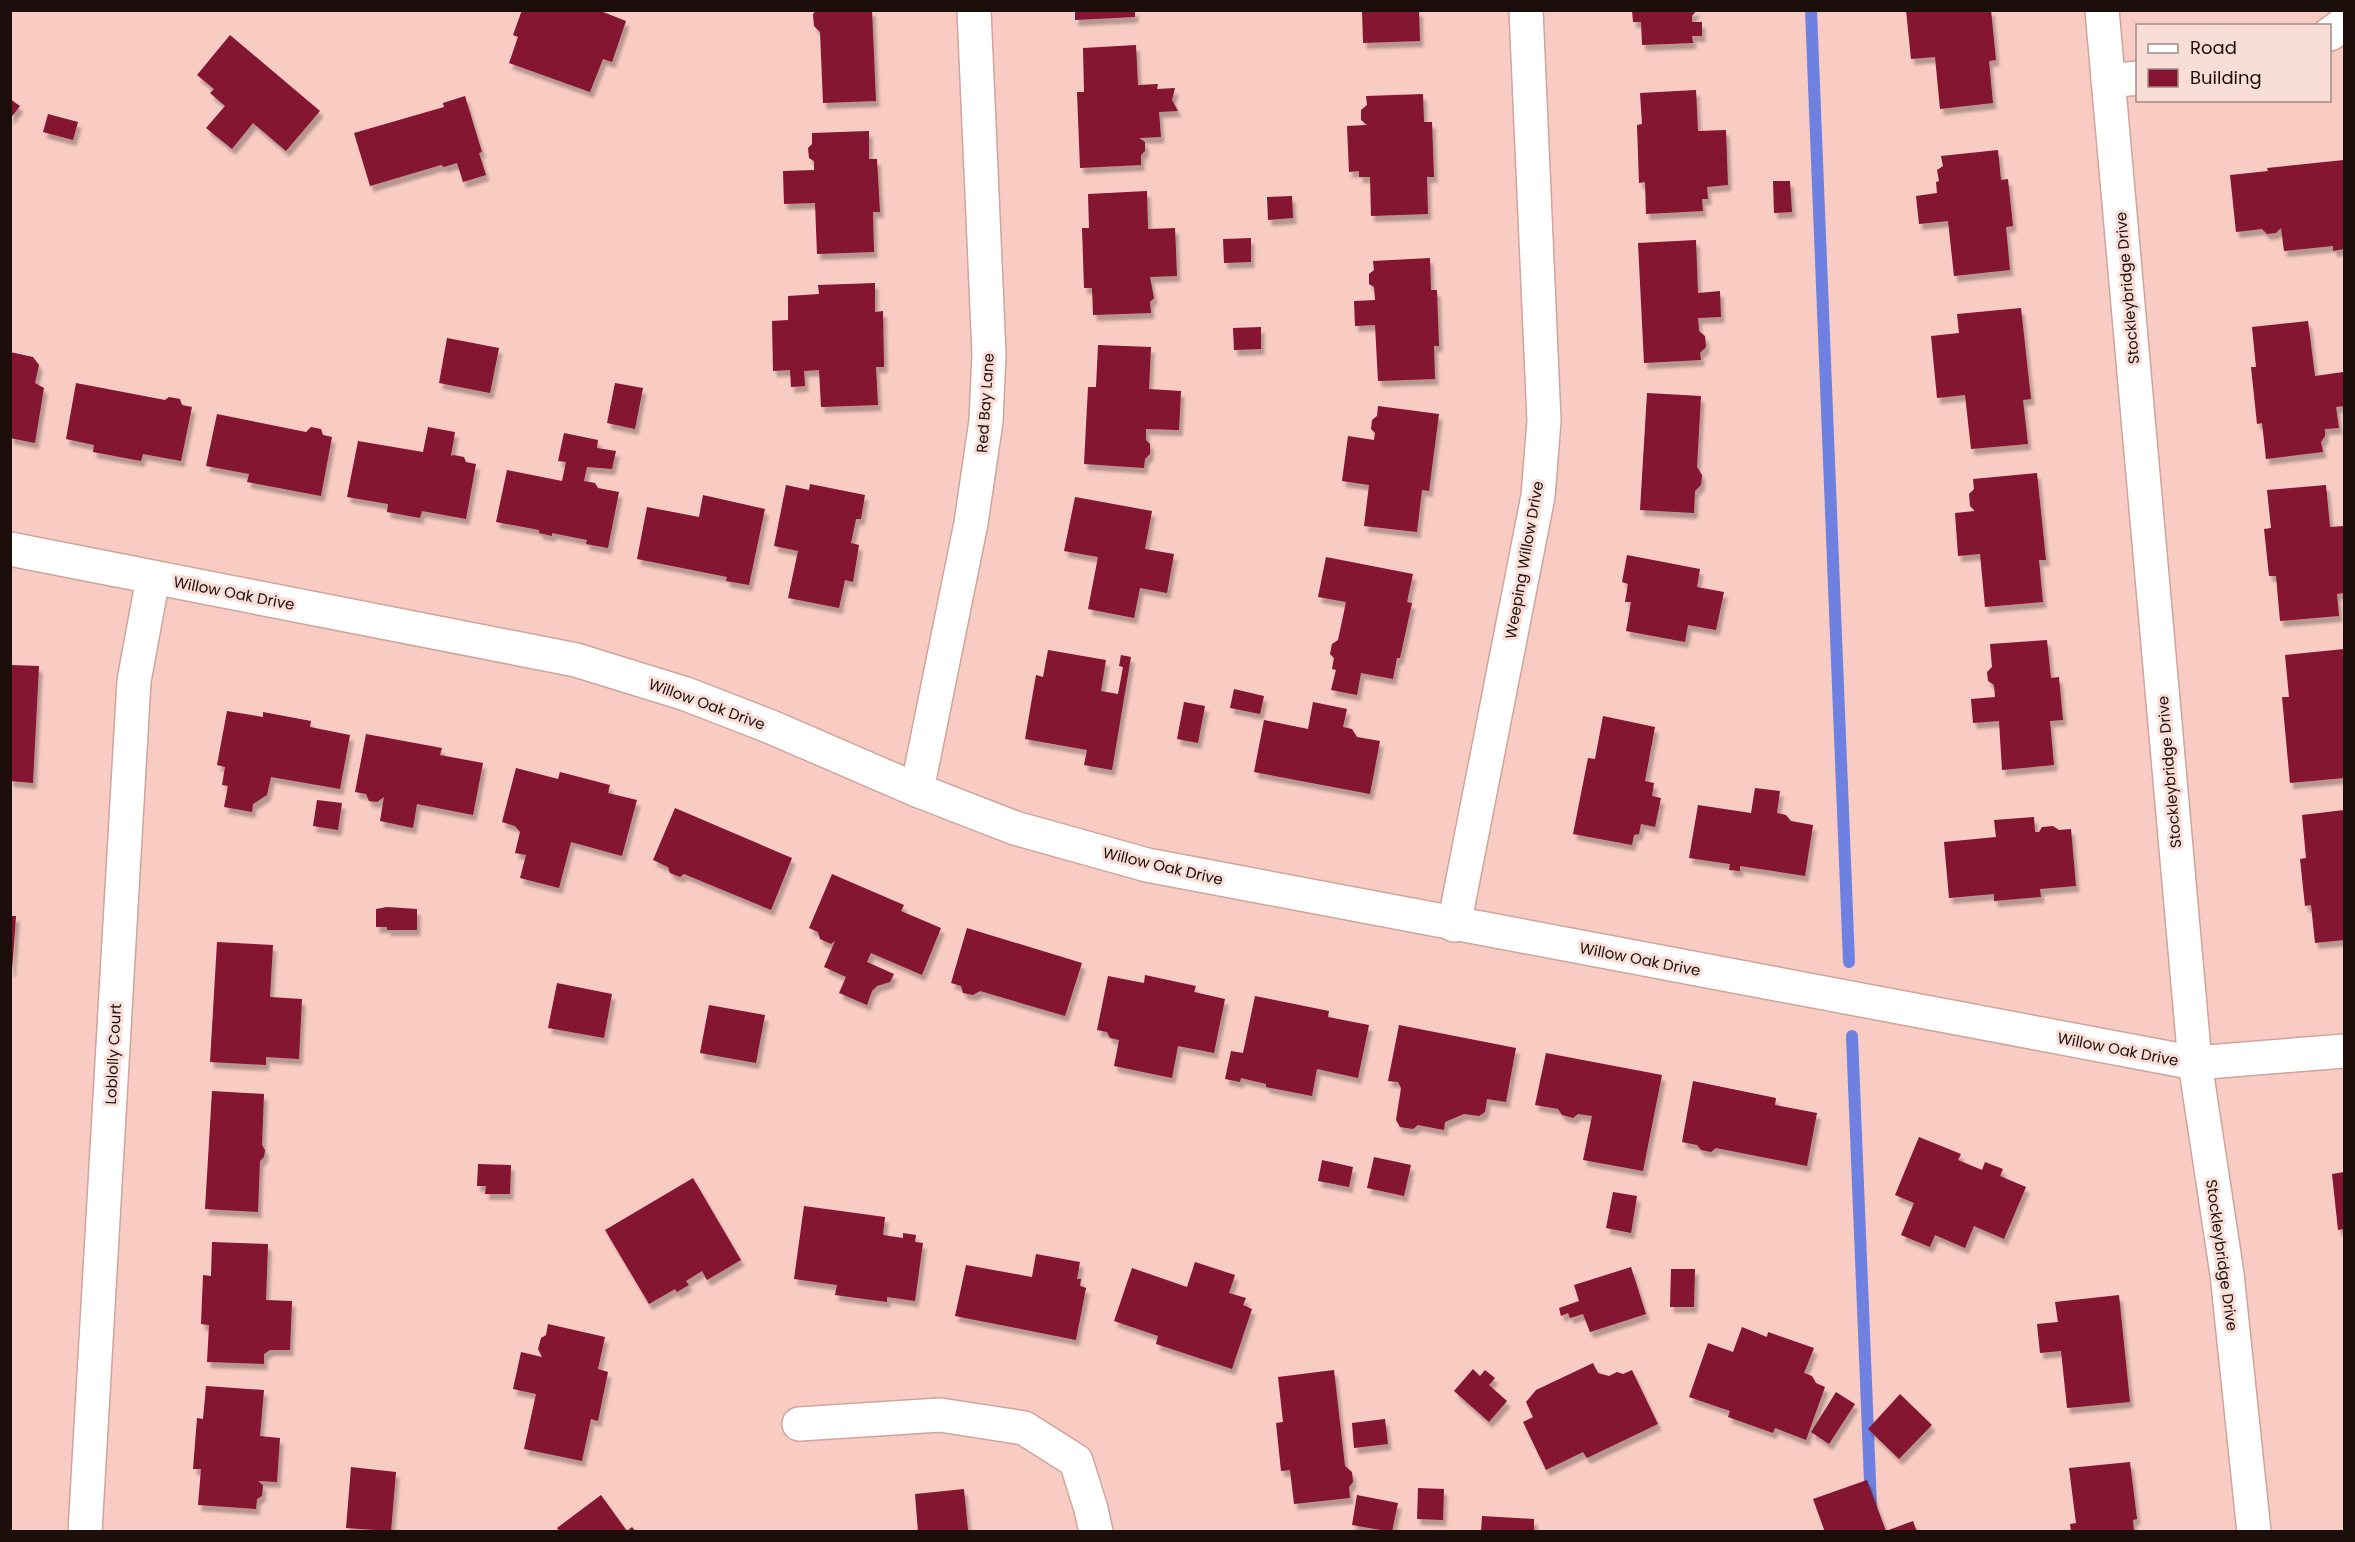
<svg xmlns="http://www.w3.org/2000/svg" width="2355" height="1542" font-family="Poppins,sans-serif">
	<style>
		.lines { fill: none; stroke-linecap: round; stroke-linejoin: round }
		.stream { stroke: #6e80e0; stroke-width: 12 }
		.building { fill: #851331; filter: url(#shadow) }
		.minor-casing { stroke: #cfa59b; stroke-width: 36 }
		.tertiary-casing { stroke: #cfa59b; stroke-width: 36 }
		.minor { stroke: #fff; stroke-width: 33 }
		.tertiary { stroke: #fff; stroke-width: 33 }
		.labels { text-anchor: middle; dominant-baseline: central; stroke-width: 6; stroke-linejoin: round; paint-order: stroke }
		.street-label { font-size: 15px; fill: #1c0e0b; stroke: #f9ded8 }
	</style>
	<defs>
		<filter id="shadow"><feDropShadow dx="3.5" dy="6" stdDeviation="1.5" flood-color="#0004"/></filter>
	</defs>
	<rect width="100%" height="100%" fill="#f8ccc2"/>
	<g class="lines">
		<g class="stream">
			<path d="M1811 10 1849 962"/>
			<path d="M1852 1036 1871 1506"/>
		</g>
	</g>
	<g class="building">
		<path d="M522 10H598L626 21 612 62 603 59 590 92 509 63 518 37 513 35Z"/>
		<path d="M817 10H872L876 101 823 103 820 32 814 26 813 14Z"/>
		<path d="M1075 10H1135V17L1075 20Z"/>
		<path d="M1362 10H1419L1420 41 1363 43Z"/>
		<path d="M1632 10H1697L1692 16V22H1702V36H1692L1693 43 1642 45 1641 22H1633Z"/>
		<path d="M1906 10H1991L1996 60 1989 61 1993 103 1940 109 1935 57 1911 59Z"/>
		<path d="M230 35 320 111 286 151 253 123 232 149 206 128 225 106 210 93 214 89 197 75Z"/>
		<path d="M1136 45 1138 85 1158 84 1157 89 1175 88 1172 100 1178 111 1159 112 1161 137 1139 138 1145 142V151L1141 155V165L1080 168 1077 92H1084L1083 48Z"/>
		<path d="M1696 90 1698 131 1726 130 1728 185 1707 187 1708 199H1702L1703 211 1646 214 1645 182 1639 183 1637 125 1642 124 1640 93Z"/>
		<path d="M1423 94 1424 122H1432L1434 177H1427L1428 214 1371 216 1370 177H1359V171L1349 172 1347 126 1367 125 1361 120V110L1367 105 1366 96Z"/>
		<path d="M465 96 482 152 479 153 486 175 463 182 457 163 444 167 441 165 370 186 354 133 444 107 443 103Z"/>
		<path d="M10 99 20 106 10 119Z"/>
		<path d="M48 114 78 122 73 140 43 132Z"/>
		<path d="M869 131V159H877L880 212H873L874 252 817 254 815 203 784 204 783 171 814 170V161L809 158 808 148 812 144V133Z"/>
		<path d="M1998 150 2001 180 2008 179 2013 226 2006 227 2010 270 1954 276 1948 221 1919 224 1916 196 1937 193 1936 182 1939 181 1937 170 1943 166 1941 156Z"/>
		<path d="M2344 160V249L2333 251V246L2284 251 2281 228 2276 233 2267 234 2262 229 2236 232 2230 175 2268 171 2267 168Z"/>
		<path d="M1773 181H1790L1792 212 1774 213Z"/>
		<path d="M1147 191 1148 229 1175 228 1177 276 1150 277 1154 298 1150 302 1151 313 1093 315 1092 288H1084L1082 228H1089L1088 194Z"/>
		<path d="M1292 196 1293 218 1268 220 1267 197Z"/>
		<path d="M1251 238V262L1224 263 1223 239Z"/>
		<path d="M1696 240 1698 293 1720 291 1721 317 1698 318 1699 331 1705 336 1706 347 1700 353 1701 360 1644 363 1638 243Z"/>
		<path d="M1430 258 1431 290H1437L1439 346H1434L1435 379 1378 381 1375 325 1355 326 1354 301 1375 300 1374 287 1369 284V274L1374 270 1373 261Z"/>
		<path d="M875 283V312L883 311 884 367H876L878 405 821 407 819 370 804 371 805 386 791 387 790 370 773 371 772 321 788 320V296L819 294 818 285Z"/>
		<path d="M2021 308 2031 399 2023 400 2028 444 1971 449 1965 395 1937 398 1931 336 1959 333 1957 314Z"/>
		<path d="M2308 321 2315 376 2343 372 2344 406 2336 407 2339 428 2325 429V436L2321 442 2323 452 2266 459 2262 423 2257 424 2251 367H2256L2252 327Z"/>
		<path d="M1261 327V349L1234 350 1233 328Z"/>
		<path d="M447 338 499 348 490 393 439 383Z"/>
		<path d="M1098 345 1151 347 1149 389 1181 391 1179 430 1146 429V440L1150 444V454L1145 459 1144 468 1084 464 1088 387H1096Z"/>
		<path d="M10 352 33 357 39 365 35 383 44 388 35 443 10 438Z"/>
		<path d="M76 383 165 400 169 397 180 399 182 405 192 407 181 461 143 454 141 461 93 452 94 445 66 439Z"/>
		<path d="M615 383 643 388 635 429 607 423Z"/>
		<path d="M1647 393 1701 396 1697 467 1702 475 1701 485 1695 491 1694 513 1640 510Z"/>
		<path d="M1378 406 1439 414 1429 491 1422 490 1417 532 1364 526 1369 485 1342 481 1348 436 1374 440 1375 433 1371 429 1372 420 1377 416Z"/>
		<path d="M217 414 306 432 311 427 321 429 323 435 332 437 321 496 247 482 249 474 206 466Z"/>
		<path d="M428 427 455 432 451 456 454 455 464 457 466 462 476 464 466 519 422 511 420 518 387 512 388 504 347 497 358 441 423 452Z"/>
		<path d="M564 433 598 440 597 448 616 451 612 469 587 467 584 481 595 483 598 488 619 492 608 548 586 544 587 540 552 533V536L539 533V530L496 522 507 470 562 481 566 462 558 461Z"/>
		<path d="M2037 473 2046 560H2039L2043 602 1985 607 1980 554 1958 556 1955 513 1975 511 1970 506 1969 494 1974 489 1973 479Z"/>
		<path d="M810 484 865 495 861 519H856L851 543 859 545 853 582 845 580 839 608 788 598 798 551 774 546 786 485 809 490Z"/>
		<path d="M2326 485 2330 527 2344 526V593L2337 594 2339 616 2280 621 2276 576H2269L2264 529 2271 528 2267 490Z"/>
		<path d="M703 495 765 509 749 585 726 581 727 577 637 559 647 507 699 517Z"/>
		<path d="M1075 497 1152 511 1145 549 1174 554 1167 593 1140 588 1134 618 1088 609 1098 557 1064 551Z"/>
		<path d="M1627 555 1700 569 1697 587 1724 592 1716 630 1688 625 1685 642 1626 631 1631 602H1625L1628 584 1622 582Z"/>
		<path d="M1326 557 1413 574 1407 602 1412 603 1400 658H1397L1393 679 1361 673 1357 695 1331 690 1336 670 1332 669 1334 658 1330 654 1332 644 1338 640 1346 602 1318 597Z"/>
		<path d="M2047 640 2051 678 2059 677 2063 720 2050 721 2054 765 2002 770 1999 721 1973 723 1971 699 1995 697 1994 685 1988 681 1987 672 1992 667 1990 644Z"/>
		<path d="M2344 649V778L2290 783 2282 697H2289L2285 655Z"/>
		<path d="M1048 650 1106 660 1101 691 1118 694 1123 667 1119 666 1121 655 1131 657 1112 770 1084 765 1087 750 1025 739 1036 675 1043 677Z"/>
		<path d="M10 665 39 666 33 783 10 781Z"/>
		<path d="M1234 689 1264 696 1260 714 1230 708Z"/>
		<path d="M1184 702 1205 706 1198 743 1177 739Z"/>
		<path d="M1313 702 1347 709 1343 727 1352 729 1357 737 1380 741 1370 794 1254 772 1264 720 1308 729Z"/>
		<path d="M227 711 263 717V712L311 721 310 727 350 735 340 789 271 777 267 795 253 804 252 812 224 807 228 786 222 785 225 767 217 765Z"/>
		<path d="M1603 716 1655 727 1645 781 1654 783 1652 796 1661 798 1655 827 1641 824 1639 834 1634 835 1632 845 1573 834 1588 758 1595 759Z"/>
		<path d="M366 734 442 748 440 755 483 763 473 815 417 804 413 828 380 821 384 797 377 802 369 801 366 794 355 792Z"/>
		<path d="M516 768 558 779 560 772 610 785 608 793 637 800 622 856 571 842 559 888 520 878 526 855 515 853 520 832 515 826 502 822Z"/>
		<path d="M1755 788 1780 791 1777 813 1786 815 1791 821 1813 825 1805 876 1740 866V871L1729 870 1730 864 1689 858 1698 805 1751 813Z"/>
		<path d="M317 800 342 803 338 830 313 826Z"/>
		<path d="M675 808 792 858 771 910 684 874 680 877 670 873 668 867 653 860Z"/>
		<path d="M2344 810V940L2315 943 2311 905 2305 906 2300 859 2306 858 2302 815Z"/>
		<path d="M2034 817 2035 832H2039L2042 827 2053 826 2059 830 2071 829 2076 886 2040 889 2041 897 1994 901V894L1949 898 1944 842 1996 837 1994 820Z"/>
		<path d="M832 874 904 905 901 911 941 928 922 975 871 953 867 962 894 974 890 982 877 986 872 991 867 1005 839 993 846 977 824 967 835 941 831 944 820 939 818 932 809 928Z"/>
		<path d="M387 907 417 909V930H387V927H376V909Z"/>
		<path d="M10 916H16L12 971H10Z"/>
		<path d="M967 928 1082 963 1065 1016 980 991 973 995 963 993 961 986 951 983Z"/>
		<path d="M217 942 273 945 270 997 302 999 299 1059 266 1057V1065L210 1062Z"/>
		<path d="M1145 975 1196 986 1194 992 1225 999 1214 1053 1178 1046 1172 1078 1114 1066 1119 1040 1110 1038 1107 1032 1097 1030 1108 976 1144 983Z"/>
		<path d="M557 983 612 994 604 1038 548 1028Z"/>
		<path d="M1255 996 1329 1011 1328 1017 1369 1025 1358 1078 1317 1069 1312 1096 1266 1087V1084L1241 1078 1240 1082 1225 1079 1231 1051 1243 1053Z"/>
		<path d="M709 1005 765 1015 756 1063 700 1053Z"/>
		<path d="M1399 1025 1516 1048 1506 1102 1487 1099 1485 1112 1479 1116 1464 1114 1445 1122 1444 1130 1418 1125 1413 1129 1400 1127 1396 1120 1401 1088 1398 1082 1388 1081Z"/>
		<path d="M1546 1053 1662 1075 1643 1171 1583 1160 1592 1116 1578 1114 1573 1118 1562 1115 1558 1109 1535 1105Z"/>
		<path d="M1693 1081 1776 1098 1775 1105 1817 1113 1807 1166 1716 1148 1711 1152 1701 1150 1697 1145 1682 1142Z"/>
		<path d="M212 1091 264 1094 262 1145 265 1150 264 1157 260 1161 258 1212 205 1209Z"/>
		<path d="M1919 1137 1961 1154 1958 1160 1982 1170 1985 1162 2003 1169 2000 1176 2026 1187 2004 1239 1974 1226 1965 1248 1935 1235 1930 1247 1901 1235 1914 1203 1895 1195Z"/>
		<path d="M1374 1157 1411 1165 1404 1196 1367 1188Z"/>
		<path d="M1322 1160 1353 1167 1349 1187 1318 1181Z"/>
		<path d="M478 1164 511 1165 510 1194H485L486 1186H477Z"/>
		<path d="M2344 1172V1229L2338 1230 2332 1174Z"/>
		<path d="M693 1178 741 1260 707 1280 702 1271 686 1281 689 1285 677 1292 675 1289 649 1304 605 1230Z"/>
		<path d="M1613 1192 1637 1196 1631 1233 1606 1228Z"/>
		<path d="M804 1206 885 1217 883 1235 903 1238V1233L916 1235 915 1242 923 1243 915 1301 887 1297V1302L835 1295 837 1285 794 1279Z"/>
		<path d="M212 1242 268 1244 266 1300 292 1301 290 1350H270L264 1354V1364L207 1362 209 1325 201 1324 203 1275 211 1276Z"/>
		<path d="M1036 1254 1080 1262 1077 1279H1081L1080 1286 1086 1288 1076 1340 955 1316 966 1265 1032 1277Z"/>
		<path d="M1195 1262 1235 1275 1229 1293 1246 1298 1243 1305 1252 1309 1232 1369 1156 1344 1158 1336 1114 1321 1132 1268 1187 1287Z"/>
		<path d="M1631 1267 1646 1314 1590 1332 1583 1314 1570 1318 1568 1313 1561 1316 1559 1308 1579 1301 1574 1285Z"/>
		<path d="M1671 1269H1695L1694 1307H1670Z"/>
		<path d="M2119 1295 2130 1402 2067 1408 2061 1351 2040 1353 2037 1324 2058 1322 2055 1302Z"/>
		<path d="M548 1324 605 1337 598 1369 608 1372 598 1421 591 1419 582 1461 524 1449 536 1394 513 1389 521 1352 542 1357 538 1349 541 1338 546 1335Z"/>
		<path d="M1742 1327 1767 1337 1768 1332 1814 1348 1804 1373 1812 1376 1816 1383 1825 1387 1806 1440 1775 1428 1773 1433 1728 1417 1730 1411 1689 1397 1708 1343 1733 1352Z"/>
		<path d="M1593 1363 1598 1373 1609 1376 1617 1372 1623 1374 1632 1370 1658 1424 1587 1458 1583 1452 1546 1470 1523 1422 1533 1417 1526 1402 1536 1390Z"/>
		<path d="M1473 1369 1480 1376 1485 1370 1495 1378 1489 1385 1507 1401 1489 1422 1454 1391Z"/>
		<path d="M1334 1370 1345 1466 1352 1472 1353 1482 1349 1487 1350 1498 1294 1504 1290 1470 1281 1471 1276 1423 1283 1422 1278 1377Z"/>
		<path d="M206 1386 264 1390 260 1436 280 1438 277 1482 258 1481 263 1485 262 1496 257 1499 256 1509 198 1505 201 1469H193L197 1418 203 1419Z"/>
		<path d="M1836 1392 1855 1404 1829 1444 1811 1432Z"/>
		<path d="M1900 1394 1932 1425 1899 1459 1868 1429Z"/>
		<path d="M1385 1419 1388 1444 1354 1448 1352 1423Z"/>
		<path d="M2130 1462 2137 1519 2133 1520 2134 1532H2071L2070 1524 2076 1523 2069 1468Z"/>
		<path d="M351 1467 396 1472 391 1531 346 1528Z"/>
		<path d="M1867 1480 1886 1531 1913 1521 1917 1532H1825L1813 1499Z"/>
		<path d="M1418 1488 1444 1489 1443 1520 1417 1519Z"/>
		<path d="M964 1489 968 1530 918 1532 915 1494Z"/>
		<path d="M601 1495 627 1531 632 1527 636 1532H560L557 1528Z"/>
		<path d="M1357 1495 1398 1503 1392 1532 1352 1525Z"/>
		<path d="M1482 1516 1534 1519V1532H1481Z"/>
	</g>
	<g class="lines">
		<defs>
			<g id="minor">
				<path d="M2102 10 2195 1063 2227 1274 2254 1532"/>
				<path d="M2330 34 2344 24"/>
				<path d="M2108 81 2138 78"/>
				<path d="M917 790 971 523 986 421 989 354 974 10"/>
				<path d="M1454 925 1538 496 1544 421 1526 10"/>
				<path d="M799 1424 940 1415 1024 1428 1076 1461 1091 1509 1096 1532"/>
				<path d="M85 1532 134 681 153 578"/>
			</g>
			<path id="tertiary" d="M10 549 576 660 686 694 771 727 917 790 1015 828 1147 865 2195 1063 2344 1051"/>
		</defs>
		<use href="#minor" class="minor-casing"/>
		<use href="#tertiary" class="tertiary-casing"/>
		<use href="#minor" class="minor"/>
		<use href="#tertiary" class="tertiary"/>
	</g>
	<g class="labels">
		<g class="street-label">
			<text transform="translate(2127 288) rotate(-95)">Stockleybridge Drive</text>
			<text transform="translate(985 403) rotate(-86)">Red Bay Lane</text>
			<text transform="translate(1524 560) rotate(-80)">Weeping Willow Drive</text>
			<text transform="translate(234 593) rotate(11)">Willow Oak Drive</text>
			<text transform="translate(707 704) rotate(20)">Willow Oak Drive</text>
			<text transform="translate(2169 772) rotate(-95)">Stockleybridge Drive</text>
			<text transform="translate(1163 866) rotate(13)">Willow Oak Drive</text>
			<text transform="translate(1640 959) rotate(11)">Willow Oak Drive</text>
			<text transform="translate(2118 1049) rotate(11)">Willow Oak Drive</text>
			<text transform="translate(113 1054) rotate(-87)">Loblolly Court</text>
			<text transform="translate(2222 1255) rotate(82)">Stockleybridge Drive</text>
		</g>
	</g>
	<rect width="2355" height="1542" fill="none" stroke="#1c0e0b" stroke-width="24"/>
	<rect x="2136" y="24" width="195" height="78" fill="#f9ded8" stroke="#a18b86" stroke-width="1.5"/>
	<rect x="2148" y="44" width="30" height="9" fill="#ffffff" stroke="#a18b86" stroke-width="1.5"/>
	<text x="2190" y="54" font-size="18" fill="#1c0e0b">Road</text>
	<rect x="2148" y="69" width="30" height="18" fill="#851331" stroke="#a18b86" stroke-width="1.5"/>
	<text x="2190" y="84" font-size="18" fill="#1c0e0b">Building</text>
</svg>
